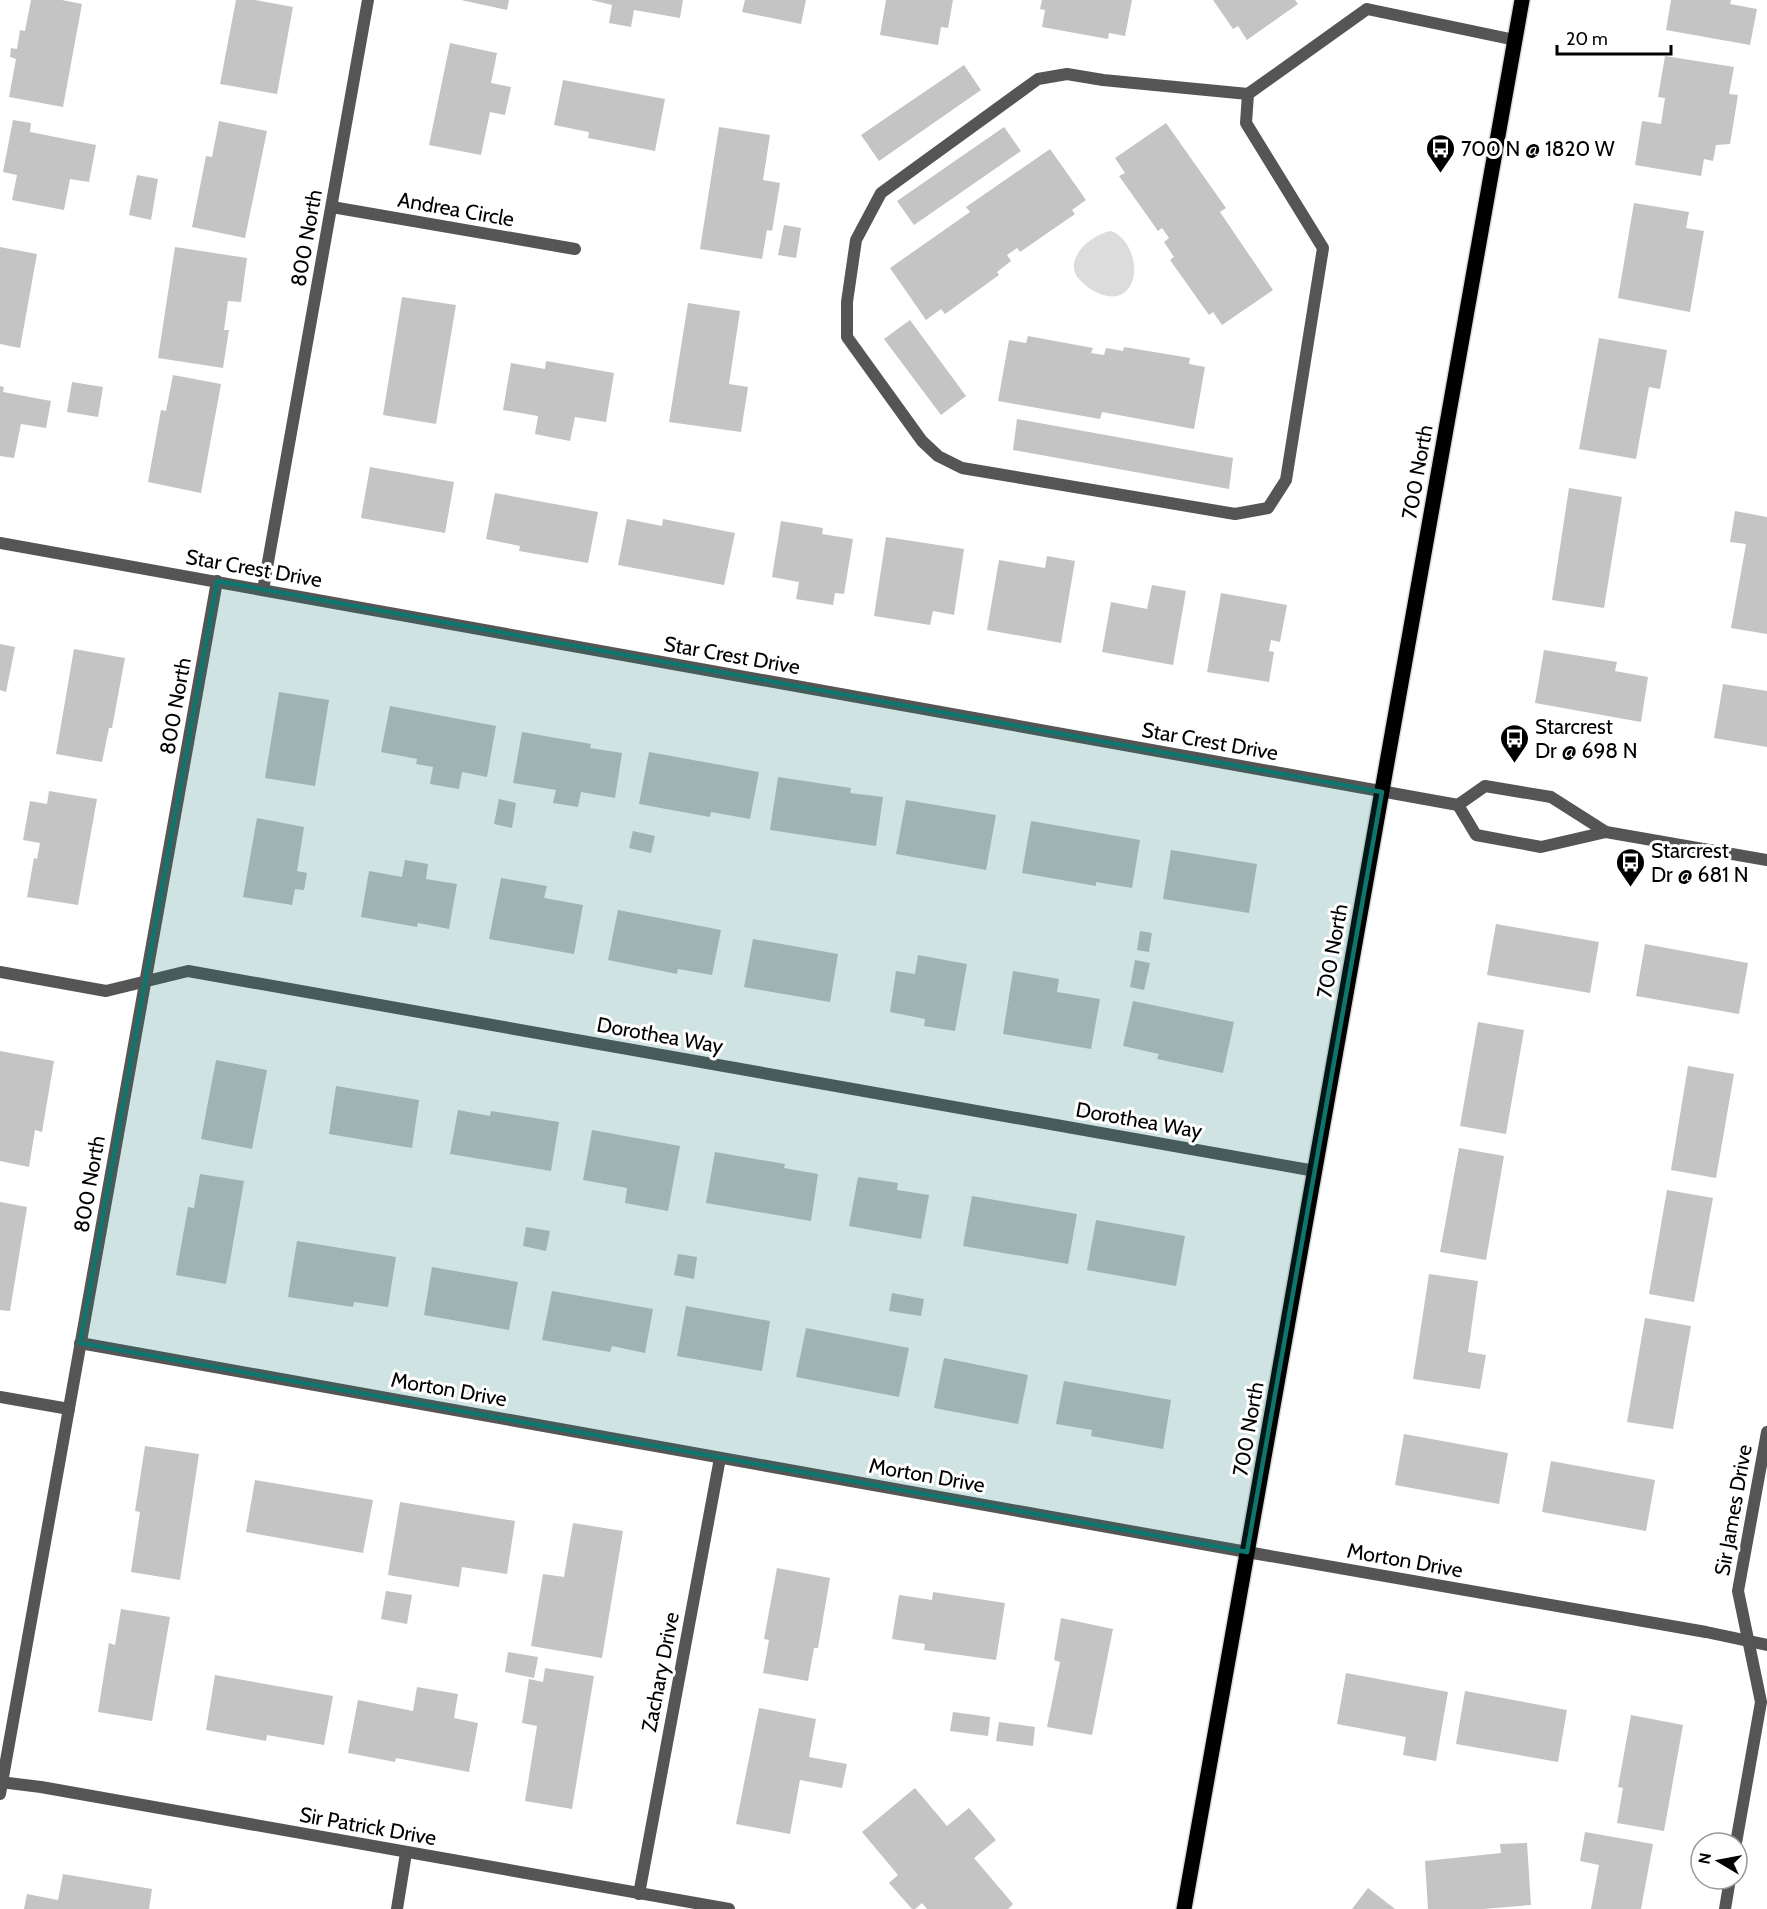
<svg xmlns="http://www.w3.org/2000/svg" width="1767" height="1909" font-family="Cabin,sans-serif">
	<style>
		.green { fill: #dcdcdc }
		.building { fill: #c4c4c4 }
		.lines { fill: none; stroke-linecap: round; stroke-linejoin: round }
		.primary-casing { stroke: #dbdbdb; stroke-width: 18 }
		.service { stroke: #555; stroke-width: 12 }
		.minor { stroke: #555; stroke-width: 12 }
		.primary { stroke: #000; stroke-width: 15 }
		.marked { fill: #0f766e; fill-opacity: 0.2; stroke: #0f766e; stroke-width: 4.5; stroke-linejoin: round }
		.labels { text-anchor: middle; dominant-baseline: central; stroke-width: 6; stroke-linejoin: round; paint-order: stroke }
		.poi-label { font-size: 21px; fill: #000; stroke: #fff; text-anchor: start }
		.street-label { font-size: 21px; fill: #000; stroke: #fff }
	</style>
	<rect width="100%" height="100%" fill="#fff"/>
	<path class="green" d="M1111 231C1129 237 1139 265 1132 282 1121 308 1092 294 1079 279 1062 260 1091 234 1111 231Z"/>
	<g class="building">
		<path d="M31 0H62L82 4 63 107 9 97 16 59 10 57 11 48 17 49 20 30 25 31Z"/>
		<path d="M236 0H255L293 7 277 94 220 84Z"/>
		<path d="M461 0H509L507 10Z"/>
		<path d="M591 0H683L680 18 634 10 631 27 609 23 612 5Z"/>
		<path d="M745 0H806L801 24 742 12Z"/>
		<path d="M886 0H953L948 28 941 27 938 45 880 35Z"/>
		<path d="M1042 0H1132L1125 36 1109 33 1108 39 1042 27 1045 10 1040 9Z"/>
		<path d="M1213 0H1295L1298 4 1247 40 1238 26 1233 29Z"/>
		<path d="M1671 0H1731L1730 4 1757 9 1750 45 1666 30Z"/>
		<path d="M450 43 497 53 491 83 511 87 505 115 490 112 481 155 429 145Z"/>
		<path d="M1665 56 1734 67 1729 94 1738 95 1730 144 1716 145 1713 161 1704 159 1701 176 1635 165 1642 121 1661 124 1665 98 1658 97Z"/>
		<path d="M964 65 981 90 879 161 861 135Z"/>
		<path d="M563 80 665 99 655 151 588 138 589 132 554 125Z"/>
		<path d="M13 120 31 123 30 132 96 145 89 182 70 179 64 210 12 200 17 175 3 172Z"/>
		<path d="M219 121 267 131 245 238 192 227 206 156 212 157Z"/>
		<path d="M1166 123 1226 208 1220 212 1273 290 1222 325 1213 312 1209 315 1170 260 1174 257 1164 242 1169 238 1162 228 1158 231 1119 176 1125 173 1115 158Z"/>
		<path d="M719 127 770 135 763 180 780 183 772 231 767 230 762 259 700 249Z"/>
		<path d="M1004 127 1021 151 914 225 897 201Z"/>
		<path d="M1050 149 1086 200 1072 210 1075 214 1020 252 1017 248 1007 255 1011 261 997 272 999 275 945 314 941 309 926 320 890 268 970 212 966 207Z"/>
		<path d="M137 175 158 179 151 220 129 215Z"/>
		<path d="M1634 203 1689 212 1686 228 1704 231 1690 312 1618 298Z"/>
		<path d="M784 225 801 228 796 258 778 255Z"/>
		<path d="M0 247 37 254 20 348 0 344Z"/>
		<path d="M175 247 247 258 241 302 228 301 224 330H229L223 368 158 358Z"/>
		<path d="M402 297 456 305 436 424 383 415Z"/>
		<path d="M688 303 740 311 729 384 748 387 741 432 669 422Z"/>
		<path d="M910 320 966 396 941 415 884 339Z"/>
		<path d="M1028 336 1093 348 1091 353 1104 355 1106 348 1123 351 1124 347 1190 358 1189 364 1205 367 1194 429 1102 412 1100 419 998 401 1009 340 1026 343Z"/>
		<path d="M1599 338 1667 350 1660 389 1649 387 1636 459 1579 449Z"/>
		<path d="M546 361 614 373 606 422 575 417 570 441 535 434 538 416 503 410 511 363 545 369Z"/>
		<path d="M173 375 221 384 201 493 148 482 161 410 166 411Z"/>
		<path d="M72 382 103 387 98 417 67 412Z"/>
		<path d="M0 386 4 387 3 392 51 401 46 428 21 424 14 458 0 456Z"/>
		<path d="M1017 419 1233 458 1229 489 1013 450Z"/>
		<path d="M370 467 454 482 445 533 361 518Z"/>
		<path d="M1569 488 1622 497 1604 608 1552 600Z"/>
		<path d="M495 493 598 512 588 563 519 551 520 546 486 539Z"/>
		<path d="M1735 511 1767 517V634L1731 628 1746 544 1730 542Z"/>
		<path d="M627 519 662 526 663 519 735 533 724 585 618 565Z"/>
		<path d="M781 521 823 528 822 534 853 539 844 594 835 593 833 605 796 599 799 582 772 577Z"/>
		<path d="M886 537 964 549 954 615 933 611 930 625 874 616Z"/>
		<path d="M1047 556 1075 561 1061 643 987 630 999 560 1045 568Z"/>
		<path d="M1152 585 1186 591 1173 665 1102 652 1111 602 1147 609Z"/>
		<path d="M1221 593 1287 605 1280 642 1271 640 1269 651 1274 652 1269 682 1207 672Z"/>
		<path d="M0 644 15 647 6 692 0 690Z"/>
		<path d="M74 649 125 658 112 728H109L102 762 56 754Z"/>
		<path d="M1544 650 1617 662 1615 671 1648 677 1641 722 1535 703Z"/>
		<path d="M1723 684 1767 691V747L1714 738Z"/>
		<path d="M279 692 329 700 315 786 265 778Z"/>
		<path d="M390 706 496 726 487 777 462 772 459 789 430 784 433 767 416 764 417 759 381 752Z"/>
		<path d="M522 732 591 744 590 748 622 753 615 798 581 792 578 807 553 803 556 790 513 783Z"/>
		<path d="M649 752 759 772 750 819 711 812 710 817 639 804Z"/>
		<path d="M778 777 851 788 850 793 883 797 876 846 770 830Z"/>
		<path d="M49 791 97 799 78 905 27 897 34 858 37 859 40 843 23 840 30 801 47 804Z"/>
		<path d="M499 799 516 803 512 828 494 824Z"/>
		<path d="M906 800 996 815 986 870 896 854Z"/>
		<path d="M257 818 304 827 297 871 307 873 304 890 295 889 292 905 243 897Z"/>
		<path d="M1031 821 1140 840 1132 888 1096 882V886L1022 873Z"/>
		<path d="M633 831 655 836 651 853 629 848Z"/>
		<path d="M1171 850 1257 864 1249 913 1163 899Z"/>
		<path d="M405 860 428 864 426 879 457 884 449 929 418 923 417 927 361 917 369 871 402 877Z"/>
		<path d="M501 878 547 886 544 898 583 905 574 954 489 939Z"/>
		<path d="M618 910 721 930 712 975 678 969 677 974 608 960Z"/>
		<path d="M1496 924 1599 942 1590 993 1487 975Z"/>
		<path d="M1140 931 1152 933 1149 952 1137 950Z"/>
		<path d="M753 939 838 954 830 1002 744 987Z"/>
		<path d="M1645 944 1748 963 1739 1014 1636 996Z"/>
		<path d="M918 955 967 964 955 1031 924 1026 925 1019 890 1012 896 971 915 974Z"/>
		<path d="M1135 960 1150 963 1144 990 1130 987Z"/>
		<path d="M1013 971 1059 979 1057 992 1100 999 1091 1049 1003 1034Z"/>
		<path d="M1133 1001 1234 1022 1223 1073 1157 1059 1159 1054 1123 1046Z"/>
		<path d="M1478 1022 1524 1030 1506 1134 1460 1126Z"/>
		<path d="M0 1051 54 1061 42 1132 35 1130 29 1167 0 1161Z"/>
		<path d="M216 1060 267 1070 252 1149 201 1139Z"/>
		<path d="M1688 1066 1734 1074 1716 1178 1671 1170Z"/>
		<path d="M336 1086 419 1100 412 1148 329 1134Z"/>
		<path d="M458 1110 490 1116 491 1111 559 1122 551 1171 450 1154Z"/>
		<path d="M592 1130 680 1146 668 1211 625 1203 627 1188 583 1180Z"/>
		<path d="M1459 1148 1504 1156 1486 1260 1440 1252Z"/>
		<path d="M715 1152 785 1164 784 1168 818 1174 811 1221 706 1203Z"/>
		<path d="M200 1174 244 1181 226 1284 176 1275 188 1207 194 1208Z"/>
		<path d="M858 1177 898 1183 897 1190 929 1195 921 1239 849 1226Z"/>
		<path d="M1667 1190 1713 1198 1694 1302 1649 1294Z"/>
		<path d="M972 1196 1077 1214 1068 1264 963 1246Z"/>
		<path d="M0 1202 27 1207 10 1311 0 1310Z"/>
		<path d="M1096 1220 1185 1236 1176 1286 1087 1270Z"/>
		<path d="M526 1227 550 1231 546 1251 523 1246Z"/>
		<path d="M297 1241 396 1257 388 1307 354 1302 353 1307 288 1297Z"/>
		<path d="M678 1254 697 1257 694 1279 674 1275Z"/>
		<path d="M432 1267 518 1282 509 1330 424 1315Z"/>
		<path d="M1429 1274 1478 1281 1468 1352 1486 1355 1480 1389 1413 1379Z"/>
		<path d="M552 1291 653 1309 645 1353 612 1346 610 1352 542 1340Z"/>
		<path d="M892 1293 924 1299 921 1316 889 1311Z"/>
		<path d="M686 1306 770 1321 762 1371 677 1356Z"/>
		<path d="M1645 1318 1691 1326 1673 1429 1627 1422Z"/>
		<path d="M806 1328 909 1348 899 1397 796 1377Z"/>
		<path d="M944 1358 1028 1375 1018 1424 934 1408Z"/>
		<path d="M1064 1381 1171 1400 1163 1449 1091 1436 1092 1430 1056 1424Z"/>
		<path d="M1404 1434 1508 1453 1499 1504 1395 1485Z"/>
		<path d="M145 1446 199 1454 180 1580 131 1572 140 1512 135 1511Z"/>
		<path d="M1551 1461 1655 1480 1646 1531 1542 1512Z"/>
		<path d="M255 1480 373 1500 363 1553 246 1532Z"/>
		<path d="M400 1502 515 1521 507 1574 462 1567 459 1587 388 1575Z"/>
		<path d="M573 1523 623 1531 602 1658 531 1646 543 1574 564 1577Z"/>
		<path d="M777 1568 830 1578 818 1648H814L808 1681 763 1673 769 1640 764 1639Z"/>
		<path d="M386 1591 412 1595 407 1624 381 1619Z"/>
		<path d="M933 1592 1005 1603 996 1660 924 1650 925 1644 892 1639 899 1595 932 1600Z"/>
		<path d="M121 1609 170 1617 152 1721 98 1712 109 1643 115 1645Z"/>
		<path d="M1061 1618 1113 1629 1092 1735 1047 1727 1060 1662 1054 1660Z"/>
		<path d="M508 1652 538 1657 534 1678 505 1672Z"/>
		<path d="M545 1668 594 1676 572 1809 525 1801 537 1726 522 1723 529 1679 543 1682Z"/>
		<path d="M1346 1673 1448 1692 1436 1761 1403 1755 1406 1737 1337 1724Z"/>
		<path d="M215 1675 333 1696 324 1745 267 1735 266 1741 206 1730Z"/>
		<path d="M417 1687 458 1694 454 1718 478 1723 469 1772 396 1758 395 1762 348 1753 358 1700 413 1711Z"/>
		<path d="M1465 1691 1567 1710 1558 1762 1456 1744Z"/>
		<path d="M759 1708 816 1719 809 1757 847 1764 842 1788 800 1780 790 1834 736 1824Z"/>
		<path d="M953 1712 990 1717 988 1736 950 1731Z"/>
		<path d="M1631 1715 1683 1725 1664 1831 1617 1823 1623 1788 1618 1787Z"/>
		<path d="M999 1722 1035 1727 1033 1746 996 1741Z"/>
		<path d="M915 1788 947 1826 969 1808 996 1840 974 1858 1013 1904 1008 1909H927L922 1903 915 1909H912L889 1883 898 1875 862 1832Z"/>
		<path d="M1585 1832 1653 1844 1641 1909H1591L1599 1865 1580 1861Z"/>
		<path d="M1527 1843 1531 1905 1483 1909H1428L1425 1861 1501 1853 1500 1844Z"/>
		<path d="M63 1874 152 1889 149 1909H24L27 1894 58 1900Z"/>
		<path d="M1368 1888 1395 1909H1352Z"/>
	</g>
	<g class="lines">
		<defs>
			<path id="primary" d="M1184 1909 1522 0"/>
		</defs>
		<use href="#primary" class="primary-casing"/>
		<path class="service" d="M1248 94 1103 80 1067 74 1038 79 881 193 856 240 847 302V337L922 441 938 456 962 468 1235 514 1268 508 1286 480 1323 248 1246 123 1248 94 1367 9 1515 40"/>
		<g class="minor">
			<path d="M332 207 575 249"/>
			<path d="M0 543 1458 805 1485 786 1551 797 1606 832 1767 860"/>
			<path d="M263 590 368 0"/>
			<path d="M1458 805 1476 835 1541 847 1606 832"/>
			<path d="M0 972 106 991 188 971 1315 1171"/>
			<path d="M80 1343 1247 1552 1706 1632 1767 1645"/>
			<path d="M0 1397 69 1409"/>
			<path d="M0 1782 41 1787 729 1909"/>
			<path d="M0 1794 217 581"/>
			<path d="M1736 1843 1761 1702 1738 1591 1767 1432"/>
			<path d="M639 1894 720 1458"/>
			<path d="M397 1909 406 1853"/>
			<path d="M1725 1909 1730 1879"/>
		</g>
		<use href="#primary" class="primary"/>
	</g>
	<path class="marked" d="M217 581 1382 792 1247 1552 80 1343Z"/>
	<defs>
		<symbol id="bus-pin" viewBox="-11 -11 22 30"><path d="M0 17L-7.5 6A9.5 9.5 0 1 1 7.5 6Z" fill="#000" stroke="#fff"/><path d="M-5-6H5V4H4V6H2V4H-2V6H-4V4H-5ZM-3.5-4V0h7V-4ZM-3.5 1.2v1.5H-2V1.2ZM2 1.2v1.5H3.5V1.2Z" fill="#fff"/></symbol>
	</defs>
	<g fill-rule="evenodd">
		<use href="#bus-pin" x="1424" y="132" width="33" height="45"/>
		<use href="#bus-pin" x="1498" y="722" width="33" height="45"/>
		<use href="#bus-pin" x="1614" y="846" width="33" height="45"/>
	</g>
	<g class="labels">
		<g class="poi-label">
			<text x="1461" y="148">700 N @ 1820 W</text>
			<text x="1535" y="726">Starcrest<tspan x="1535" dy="24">Dr @ 698 N</tspan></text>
			<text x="1651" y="850">Starcrest<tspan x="1651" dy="24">Dr @ 681 N</tspan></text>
		</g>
		<g class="street-label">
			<text transform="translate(456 209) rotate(10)">Andrea Circle</text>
			<text transform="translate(306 238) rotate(-80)">800 North</text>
			<text transform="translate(1417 472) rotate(-80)">700 North</text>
			<text transform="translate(254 568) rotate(10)">Star Crest Drive</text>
			<text transform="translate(732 655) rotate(10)">Star Crest Drive</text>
			<text transform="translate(175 706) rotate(-80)">800 North</text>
			<text transform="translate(1210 741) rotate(10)">Star Crest Drive</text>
			<text transform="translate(1332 951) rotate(-80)">700 North</text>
			<text transform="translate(660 1035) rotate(10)">Dorothea Way</text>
			<text transform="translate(1139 1120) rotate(10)">Dorothea Way</text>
			<text transform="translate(89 1184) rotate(-80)">800 North</text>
			<text transform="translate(449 1389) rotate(10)">Morton Drive</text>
			<text transform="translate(1248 1429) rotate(-80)">700 North</text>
			<text transform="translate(927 1475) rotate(10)">Morton Drive</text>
			<text transform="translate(1733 1510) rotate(-80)">Sir James Drive</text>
			<text transform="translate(1405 1560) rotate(10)">Morton Drive</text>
			<text transform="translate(660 1672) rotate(-79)">Zachary Drive</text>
			<text transform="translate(368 1826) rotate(10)">Sir Patrick Drive</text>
		</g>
	</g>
	<g transform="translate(1719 1861) rotate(280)"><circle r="28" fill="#ffffff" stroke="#999999" stroke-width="1.5"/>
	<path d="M0-4.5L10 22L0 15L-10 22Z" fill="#000000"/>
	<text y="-9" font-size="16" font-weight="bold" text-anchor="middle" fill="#000000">N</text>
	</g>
	<path d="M1557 45v9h114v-9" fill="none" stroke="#000000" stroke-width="3"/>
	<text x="1566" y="45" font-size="18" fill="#000000" stroke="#ffffff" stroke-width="4.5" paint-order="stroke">20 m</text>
</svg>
